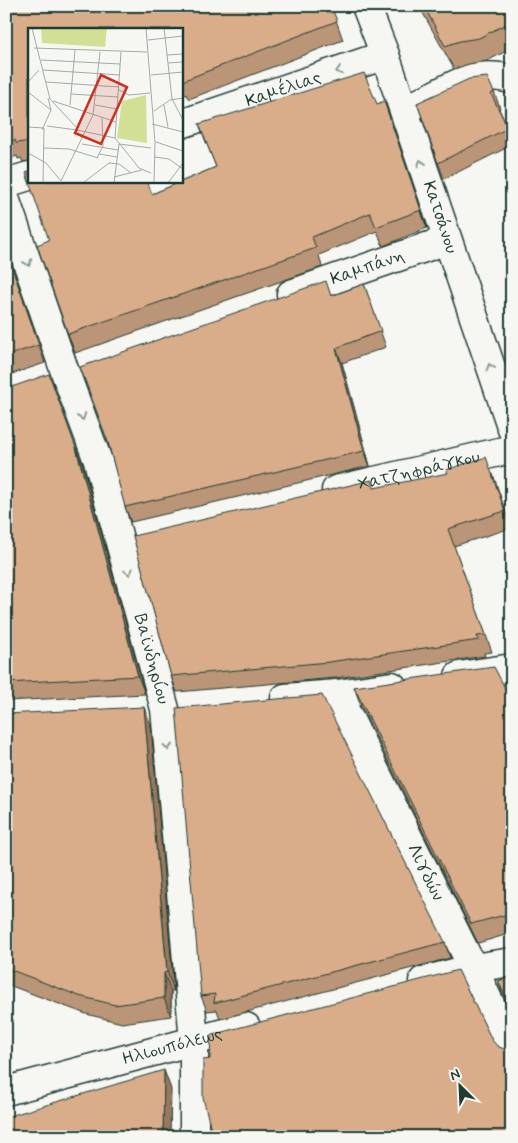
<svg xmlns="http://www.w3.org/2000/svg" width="518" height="1143" font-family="Mynerve,sans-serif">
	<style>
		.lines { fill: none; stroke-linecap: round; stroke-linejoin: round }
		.street-casing { stroke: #1f3d34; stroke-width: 31 }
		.secondary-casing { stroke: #1f3d34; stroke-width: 31 }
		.street { stroke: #f6f6f2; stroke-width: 28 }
		.secondary { stroke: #f6f6f2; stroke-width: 28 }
		.wall { fill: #bb9577; stroke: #1f3d34 }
		.shaded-wall { fill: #987961; stroke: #1f3d34 }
		.building { fill: #d9ad8a; stroke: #1f3d34 }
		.oneway { stroke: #8a9a93 }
		.labels { text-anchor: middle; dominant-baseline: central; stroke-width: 4; stroke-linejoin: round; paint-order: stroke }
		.street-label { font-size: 18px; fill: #1f3d34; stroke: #f6f6f2 }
		.inset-road { fill: none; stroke: #a0aca6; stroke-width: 1 }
		.view { fill: #c8321e; fill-opacity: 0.15; stroke: #c8321e; stroke-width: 2.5 }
		.inset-edge { fill: none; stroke: #1f3d34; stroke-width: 2.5 }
	</style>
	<rect width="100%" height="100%" fill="#f6f6f2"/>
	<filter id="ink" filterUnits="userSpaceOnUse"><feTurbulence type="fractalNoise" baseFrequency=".02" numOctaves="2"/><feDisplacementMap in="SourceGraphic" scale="10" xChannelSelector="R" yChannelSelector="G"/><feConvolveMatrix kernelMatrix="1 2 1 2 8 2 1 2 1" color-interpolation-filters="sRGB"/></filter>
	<g filter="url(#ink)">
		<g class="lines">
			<defs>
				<g id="street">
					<path d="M417 104C434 96 454 83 472 78 485 75 498 76 512 79"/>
					<path id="s1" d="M181 124 385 55"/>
					<path d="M6 183 29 176"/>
					<path id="s2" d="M6 201 65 372 98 461 165 709 194 1041V1137"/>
					<path id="s3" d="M291 294 447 240"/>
					<path id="s4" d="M336 490 512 449"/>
					<path d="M459 676 512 668"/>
					<path id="s5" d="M337 694 473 968 512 1050"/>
					<path d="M285 698 337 694 392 686"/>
				</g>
				<g id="secondary">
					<path id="s6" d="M366 6 385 55 512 429"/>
					<path d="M423 981 473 968 512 962"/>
					<path id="s7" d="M6 1091 246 1027"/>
				</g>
			</defs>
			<use href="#street" class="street-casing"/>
			<use href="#secondary" class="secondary-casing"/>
			<use href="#street" class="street"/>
			<use href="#secondary" class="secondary"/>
		</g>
		<g class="wall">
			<path d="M6 6H331L343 40 189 99 186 94 181 96V29H29V161L23 162 21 158 18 159 17 156 6 160Z"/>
			<path d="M419 6H512V48L487 61 469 64 454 69Z"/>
			<path d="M494 92 500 108 499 109 508 128 512 138V145L444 179 417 103Z"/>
			<path d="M377 104 390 120 427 228 383 246 377 231 319 255 322 267 75 353 68 334 49 240 152 194 216 167 199 124Z"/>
			<path d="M6 256 15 274 45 363 6 376Z"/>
			<path d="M364 284 386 347 342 363 370 466 131 522 125 507 331 296Z"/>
			<path d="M6 389 83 466 145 694 6 701Z"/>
			<path d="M493 474 511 528 454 546 492 652 484 653 485 656 335 678 177 692 171 676 375 488Z"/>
			<path d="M354 687 512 701V933L478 943 361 706Z"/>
			<path d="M6 714 151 725 174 991H171V1016L122 1023 86 1014 6 984Z"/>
			<path d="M445 942 450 958 220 1019 217 1010 207 1011 201 996Z"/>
			<path d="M512 977V1013L504 998 498 981Z"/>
		</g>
		<g class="shaded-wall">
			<path d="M384 101 390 120 427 228 421 210Z"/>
			<path d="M336 348 342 363 370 466 364 451Z"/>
			<path d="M76 448 83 466 145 694 138 676Z"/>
			<path d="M144 707 151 725 174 991 167 972Z"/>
			<path d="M164 973 171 991V1016L164 998Z"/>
			<path d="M164 1070 171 1089 170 1137H163Z"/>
		</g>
		<g class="building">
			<path d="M6 6H331L337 21 182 81 181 79V29H29V144L25 142 16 143 15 140 11 141 10 137 6 139Z"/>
			<path d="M424 6H512V21L479 38 460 41 445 46Z"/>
			<path d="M364 73 377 104 384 101 421 210 376 227 370 213 312 237 316 248 68 334 37 245 49 240 26 173 29 171V181H147L152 194 216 167 199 124Z"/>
			<path d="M487 77 494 92 491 94 508 128 438 163 417 103 469 79Z"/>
			<path d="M6 256H8L39 345 6 356Z"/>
			<path d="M326 281 331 296 364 284 381 331 336 348 364 451 125 507 108 442 80 367Z"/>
			<path d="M49 374 76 448 138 676 6 683V389Z"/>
			<path d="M486 457 505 511 448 529 486 635 477 636 479 640 329 662 171 676 133 536 372 480 374 488 448 473 446 470Z"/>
			<path d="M494 667 512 701V913L471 924 354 687Z"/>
			<path d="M322 695 445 942 214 1003 215 994 201 996 176 708Z"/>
			<path d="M144 707 167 972 164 973V998L115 1005 79 996 6 968V714Z"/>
			<path d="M458 970 492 1040 497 1046 504 1049 512 1047V1136L213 1137 203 1098V1060L210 1059 211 1035Z"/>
			<path d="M512 977V1009L498 981Z"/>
			<path d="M164 1070 163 1137H6V1117Z"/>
		</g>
		<defs><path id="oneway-chevron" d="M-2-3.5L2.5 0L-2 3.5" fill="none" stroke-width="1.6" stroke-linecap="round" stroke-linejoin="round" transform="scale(1.25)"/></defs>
		<g class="oneway">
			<use href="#oneway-chevron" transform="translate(339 71) rotate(161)"/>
			<use href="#oneway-chevron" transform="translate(421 163) rotate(-109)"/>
			<use href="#oneway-chevron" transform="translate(28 263) rotate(71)"/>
			<use href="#oneway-chevron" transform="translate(490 367) rotate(-109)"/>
			<use href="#oneway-chevron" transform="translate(82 417) rotate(70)"/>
			<use href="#oneway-chevron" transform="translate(129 572) rotate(75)"/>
			<use href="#oneway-chevron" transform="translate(168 747) rotate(85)"/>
		</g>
	</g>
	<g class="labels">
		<g class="street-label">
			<text stroke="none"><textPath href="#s1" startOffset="108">Καμέλιας</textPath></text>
			<text stroke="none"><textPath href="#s6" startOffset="224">Κατσάνου</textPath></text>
			<text stroke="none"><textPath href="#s3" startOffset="81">Καμπάνη</textPath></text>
			<text stroke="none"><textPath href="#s4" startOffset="85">Χατζηφράγκου</textPath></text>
			<text stroke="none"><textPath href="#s2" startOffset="481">Βαϊνδηρίου</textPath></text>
			<text stroke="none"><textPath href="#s5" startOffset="199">Λιγδών</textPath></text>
			<text stroke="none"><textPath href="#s7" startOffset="172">Ηλιουπόλεως</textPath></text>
		</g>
	</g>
	<g transform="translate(28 28)">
		<rect width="155" height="155" fill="#f6f6f2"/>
		<path d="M13 0H79L77 19 14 15ZM118 67 119 115 89 110 94 73Z" fill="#d1e094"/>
		<path class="inset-road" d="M4 0 22 71 49 100V102L19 98M118 0 127 114 126 155M136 0 144 71 155 92M120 12 155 8M6 20 119 24M139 27 155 26M13 32 92 36M140 35 155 34M15 42 92 47M123 47 155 44M0 54 11 42M18 54 91 59M91 62 101 67 122 65M0 64 23 82M43 66 90 69M25 73 88 94M42 77 47 22M67 77 89 81M136 77 140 99M126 83 142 72 155 70M124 96 155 104M0 99 16 100M14 102 23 82 20 70M49 102 87 110 111 140 123 145M87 110 93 24M128 114 155 123M54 116 90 122M91 116 123 120M16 120 41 121 70 130M0 125 18 135 33 153M71 126 89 129M127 129 141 131 155 141M69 130 75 118 74 90M86 149 114 142M33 153 65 87 72 24M15 155 16 100M55 155 81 135 91 136 103 145M86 155 91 116M140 155 155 135"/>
		<path class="view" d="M73 47 99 59 73 116 47 105Z"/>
		<rect width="155" height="155" class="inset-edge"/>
	</g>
	<rect width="518" height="1143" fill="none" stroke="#f6f6f2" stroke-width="25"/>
	<rect x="12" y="12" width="493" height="1118" fill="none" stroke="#1f3d34" stroke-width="2" filter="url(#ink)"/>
	<g transform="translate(460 1086) rotate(336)" stroke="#f6f6f2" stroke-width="4" paint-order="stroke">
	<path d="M0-4L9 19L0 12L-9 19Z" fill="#1f3d34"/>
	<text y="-8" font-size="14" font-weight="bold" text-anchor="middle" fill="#1f3d34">N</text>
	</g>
</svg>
